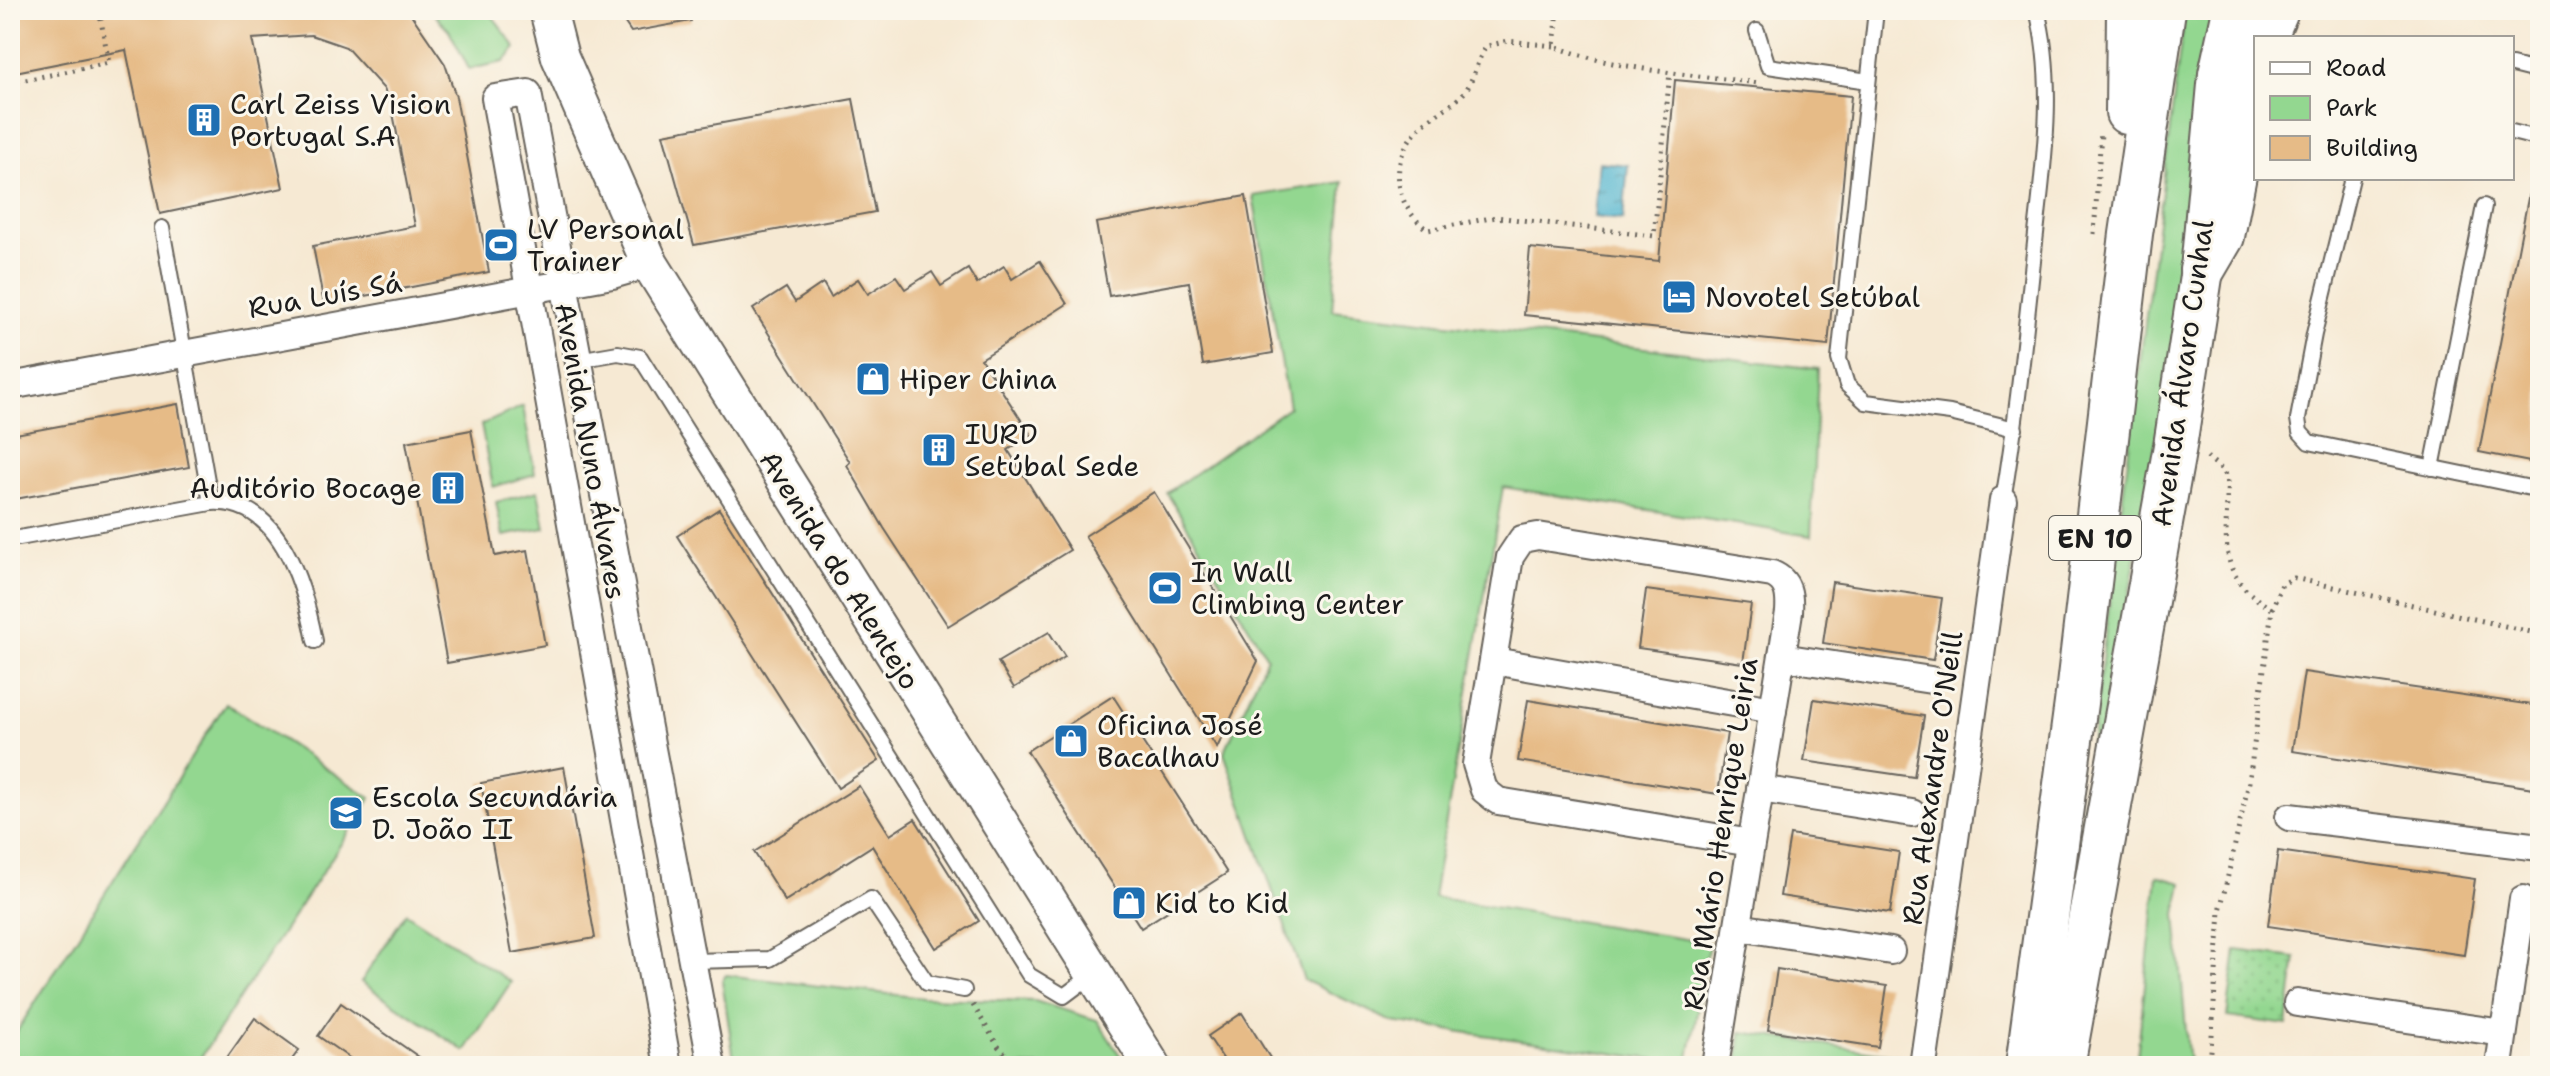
<svg xmlns="http://www.w3.org/2000/svg" width="2550" height="1076" font-family="'Shantell Sans',sans-serif">
	<style>
		.green { fill: #93d790; stroke: #587a56; stroke-width: 2 }
		.park { fill: url(#park-dots); stroke: #587a56; stroke-width: 2 }
		.water { fill: url(#water-ripples); stroke: #376976; stroke-width: 2 }
		.building { fill: #e6bb87 }
		.lines { fill: none; stroke-linecap: round; stroke-linejoin: round }
		.service-casing { stroke: #68645c; stroke-width: 18 }
		.minor-casing { stroke: #68645c; stroke-width: 30 }
		.secondary-casing { stroke: #68645c; stroke-width: 40 }
		.primary-casing { stroke: #68645c; stroke-width: 46 }
		.motorway-casing { stroke: #68645c; stroke-width: 48 }
		.path { stroke: #68645c; stroke-width: 5; stroke-dasharray: 2 6; stroke-linecap: butt }
		.service { stroke: #fff; stroke-width: 14 }
		.minor { stroke: #fff; stroke-width: 26 }
		.secondary { stroke: #fff; stroke-width: 36 }
		.primary { stroke: #fff; stroke-width: 42 }
		.motorway { stroke: #fff; stroke-width: 44 }
		.labels { text-anchor: middle; dominant-baseline: central; stroke-width: 6; stroke-linejoin: round; paint-order: stroke }
		.shield { fill: #fbf7ec; stroke: #5f5e5a; stroke-width: 2 }
		.shield-label { font-size: 26px; font-weight: bold; fill: #1c1c1c }
		.poi-label { font-size: 28px; fill: #1c1c1c; stroke: #fbf7ec; text-anchor: start }
		.street-label { font-size: 28px; fill: #1c1c1c; stroke: #fbf7ec }
	</style>
	<defs>
		<pattern id="park-dots" width="8" height="8" patternUnits="userSpaceOnUse" patternTransform="scale(2)"><rect width="8" height="8" fill="#93d790"/><path d="M2 2h.1M6 6h.1" fill="none" stroke="#7eb87c" stroke-width="1.8" stroke-linecap="round"/></pattern>
		<pattern id="water-ripples" width="26" height="14" patternUnits="userSpaceOnUse" patternTransform="scale(2)"><rect width="26" height="14" fill="#52b6d0"/><path d="M2 4q2-2 4 0t4 0M15 11q2-2 4 0t4 0" fill="none" stroke="#4393a8"/></pattern>
	</defs>
	<rect width="100%" height="100%" fill="#fbf7ec"/>
	<filter id="ink" filterUnits="userSpaceOnUse"><feTurbulence type="fractalNoise" baseFrequency=".0125" numOctaves="2"/><feDisplacementMap in="SourceGraphic" scale="16" xChannelSelector="R" yChannelSelector="G"/><feConvolveMatrix kernelMatrix="1 2 1 2 8 2 1 2 1" color-interpolation-filters="sRGB"/></filter>
	<filter id="wash" filterUnits="userSpaceOnUse"><feTurbulence type="fractalNoise" baseFrequency=".006" numOctaves="4" result="noise"/><feDisplacementMap in="SourceGraphic" scale="32" xChannelSelector="R" yChannelSelector="G"/><feGaussianBlur stdDeviation="1.8" result="paint"/><feColorMatrix in="noise" values="0 0 0 0 0 0 0 0 0 0 0 0 0 0 0 0 0 1.4 0 .05"/><feComposite in="paint" operator="in"/></filter>
	<g filter="url(#wash)">
		<rect width="100%" height="100%" fill="#f6e9d3"/>
		<g class="green">
			<path d="M430 10H488L516 48 504 62 469 69 449 30Z"/>
			<path d="M2185 10 2217 13 2171 357 2046 1066 2087 778Z"/>
			<path d="M1343 182 1332 310 1818 369 1811 536 1503 487 1433 897 1709 943 1688 1064 1392 1022 1304 980 1224 753 1267 657 1167 493 1289 407 1253 196Z"/>
			<path d="M523 406 535 474 493 487 481 425Z"/>
			<path d="M538 491 545 528 503 536 496 502Z"/>
			<path d="M226 703 371 798 195 1066H10V1042Z"/>
			<path d="M2157 876 2182 883 2176 914 2189 1066H2136Z"/>
			<path d="M406 913 511 982 465 1051 361 982Z"/>
			<path d="M726 975 923 998 1035 1001 1097 1020 1127 1066H735L722 981Z"/>
			<path d="M1741 1032 1901 1056 1900 1066H1738Z"/>
		</g>
		<path class="park" d="M2236 950 2296 958 2287 1025 2227 1017Z"/>
		<path class="water" d="M1599 162 1628 165 1623 220 1594 217Z"/>
		<g id="blocks">
			<g class="building">
				<path d="M10 10H408L445 64 456 97 489 272 324 304 313 246 415 226 392 108 384 89 346 47 311 35 252 39 283 188 160 214 126 50 10 73Z"/>
				<path d="M616 10H690L691 21 631 32Z"/>
				<path d="M1675 80 1851 96 1828 346 1524 315 1530 248 1659 261Z"/>
				<path d="M853 99 875 212 694 245 663 134Z"/>
				<path d="M2529 193 2540 194V464L2479 452Z"/>
				<path d="M1246 196 1273 353 1203 365 1189 282 1109 296 1096 223Z"/>
				<path d="M1040 261 1067 304 981 359 1031 435 1008 450 1070 550 948 626 884 528 847 465 850 462 753 309 786 288 795 302 823 283 831 297 858 279 868 294 896 276 905 289 932 272 941 286 968 269 977 284 1004 266 1012 279Z"/>
				<path d="M178 404 189 467 10 500V435Z"/>
				<path d="M471 430 495 556 528 550 545 645 447 663 406 442Z"/>
				<path d="M1154 492 1258 661 1217 748 1085 536Z"/>
				<path d="M719 509 879 761 838 788 677 536Z"/>
				<path d="M1832 582 1942 598 1933 660 1823 643Z"/>
				<path d="M1646 590 1751 604 1743 663 1638 648Z"/>
				<path d="M1049 632 1065 657 1014 688 998 662Z"/>
				<path d="M2304 672 2540 706V789L2292 751Z"/>
				<path d="M1113 696 1227 873 1141 928 1027 751Z"/>
				<path d="M1814 699 1924 716 1914 777 1804 761Z"/>
				<path d="M1528 700 1727 733 1718 794 1518 761Z"/>
				<path d="M564 767 595 938 512 953 481 783Z"/>
				<path d="M859 786 890 835 915 819 979 921 936 948 872 846 785 901 754 852Z"/>
				<path d="M1790 835 1899 852 1890 913 1780 896Z"/>
				<path d="M2278 851 2475 879 2464 955 2268 926Z"/>
				<path d="M1777 969 1887 986 1878 1047 1768 1030Z"/>
				<path d="M341 1003 432 1066H361L318 1036Z"/>
				<path d="M1242 1013 1275 1066H1228L1208 1036Z"/>
				<path d="M255 1018 299 1050 287 1066H221Z"/>
			</g>
		</g>
	</g>
	<g filter="url(#ink)">
		<use href="#blocks" fill-opacity="0" stroke="#68645c" stroke-width="2"/>
		<g class="lines">
			<defs>
				<g id="service">
					<path d="M1876 10 1839 359 1847 385 1866 402 1950 413 2015 429"/>
					<path d="M1757 31 1768 66 1868 81"/>
					<path d="M2512 65 2540 72"/>
					<path d="M2512 132 2540 139"/>
					<path d="M2352 178 2314 334 2298 419 2300 432 2309 442 2540 490"/>
					<path d="M578 360 618 353 640 357 1029 975 1064 996 1092 975"/>
					<path d="M2432 468 2484 206"/>
					<path d="M2003 500C2017 418 2025 335 2034 252 2042 174 2057 88 2037 10"/>
					<path d="M211 503C281 498 305 588 315 641"/>
					<path d="M19 538 211 503 162 228"/>
					<path d="M692 961 770 959 871 899 927 983 964 990"/>
				</g>
				<g id="minor">
					<path d="M10 386 612 275 650 264"/>
					<path d="M1782 657 1931 680"/>
					<path d="M1494 661 1773 710"/>
					<path d="M1760 789 1912 813"/>
					<path d="M2289 817 2540 847"/>
					<path d="M1738 927 1891 951"/>
					<path d="M2297 1003 2503 1033"/>
					<path d="M668 1066 495 98 528 93 712 1066"/>
					<path d="M1715 1066 1789 612C1790 596 1789 581 1772 574L1538 536 1522 539 1510 557 1476 764 1484 790 1498 801 1751 843"/>
					<path d="M1923 1066 2003 500"/>
					<path d="M2499 1066 2523 899"/>
				</g>
				<path id="secondary" d="M548 10 560 57 650 264 1152 1066"/>
				<g id="primary">
					<path d="M2127 113 2128 10"/>
					<path d="M2027 1066 2076 703 2131 234 2164 10"/>
					<path d="M2063 1066 2175 446 2202 270 2220 74 2234 10"/>
				</g>
				<g id="motorway">
					<path d="M2264 38 2276 10"/>
					<path d="M2202 270 2222 236 2256 63"/>
				</g>
			</defs>
			<use href="#service" class="service-casing"/>
			<use href="#minor" class="minor-casing"/>
			<use href="#secondary" class="secondary-casing"/>
			<use href="#primary" class="primary-casing"/>
			<use href="#motorway" class="motorway-casing"/>
			<g class="path">
				<path d="M1558 10 1554 46C1619 71 1689 74 1758 83"/>
				<path d="M1554 46 1508 41 1487 46C1475 61 1474 83 1462 95 1447 110 1427 117 1414 134 1388 166 1396 207 1428 230L1496 217 1654 236 1670 72"/>
				<path d="M10 83 109 63 99 10"/>
				<path d="M2094 234 2101 133"/>
				<path d="M2207 457C2211 461 2218 465 2222 470 2229 478 2227 490 2227 500 2225 552 2222 580 2272 609L2249 782 2220 911 2210 1066"/>
				<path d="M2272 609 2282 584 2294 578 2540 634"/>
				<path d="M973 1005 998 1046 1016 1066"/>
			</g>
			<use href="#service" class="service"/>
			<use href="#minor" class="minor"/>
			<use href="#secondary" class="secondary"/>
			<use href="#primary" class="primary"/>
			<use href="#motorway" class="motorway"/>
		</g>
	</g>
	<defs>
		<symbol id="building-square" viewBox="-11 -11 22 22"><rect x="-9" y="-9" width="18" height="18" rx="4" fill="#1f6fb2" stroke="#fbf7ec"/><path d="M-4-6H4V6H1V3H-1V6H-4ZM-2.5-4.3h1.7v1.8h-1.7ZM.8-4.3h1.7v1.8H.8ZM-2.5-1h1.7V.8h-1.7ZM.8-1h1.7V.8H.8Z" fill="#fff"/></symbol>
		<symbol id="stadium-square" viewBox="-11 -11 22 22"><rect x="-9" y="-9" width="18" height="18" rx="4" fill="#1f6fb2" stroke="#fbf7ec"/><path d="M0-5a6.5 5 0 1 0 0 10a6.5 5 0 1 0 0-10ZM-3.5-1.8h7v3.6h-7Z" fill="#fff"/></symbol>
		<symbol id="hotel-square" viewBox="-11 -11 22 22"><rect x="-9" y="-9" width="18" height="18" rx="4" fill="#1f6fb2" stroke="#fbf7ec"/><path d="M-6-4.5h1.5V1H6V5H4.5V3h-9V5H-6ZM-4 0a1.8 1.8 0 1 1 3.6 0ZM.5 0V-2.5h3Q6-2.5 6 0Z" fill="#fff"/></symbol>
		<symbol id="shop-square" viewBox="-11 -11 22 22"><rect x="-9" y="-9" width="18" height="18" rx="4" fill="#1f6fb2" stroke="#fbf7ec"/><path d="M-5-2.5h2.3a2.7 3.5 0 0 1 5.4 0H5L5.5 6h-11ZM-1.5-2.5h3a1.5 2.3 0 0 0-3 0Z" fill="#fff"/></symbol>
		<symbol id="school-square" viewBox="-11 -11 22 22"><rect x="-9" y="-9" width="18" height="18" rx="4" fill="#1f6fb2" stroke="#fbf7ec"/><path d="M0-5L7-2L0 1L-7-2ZM-4 1L0 2.5L4 1V4Q0 6-4 4Z" fill="#fff"/></symbol>
	</defs>
	<g fill-rule="evenodd">
		<use href="#building-square" x="184" y="100" width="40" height="40"/>
		<use href="#stadium-square" x="481" y="225" width="40" height="40"/>
		<use href="#hotel-square" x="1659" y="277" width="40" height="40"/>
		<use href="#shop-square" x="853" y="359" width="40" height="40"/>
		<use href="#building-square" x="919" y="430" width="40" height="40"/>
		<use href="#building-square" x="428" y="468" width="40" height="40"/>
		<use href="#stadium-square" x="1145" y="568" width="40" height="40"/>
		<use href="#shop-square" x="1051" y="721" width="40" height="40"/>
		<use href="#school-square" x="326" y="793" width="40" height="40"/>
		<use href="#shop-square" x="1109" y="883" width="40" height="40"/>
	</g>
	<g class="labels">
		<rect class="shield" x="2049" y="516" width="92" height="44" rx="6"/>
		<g class="shield-label">
			<text x="2095" y="538">EN 10</text>
		</g>
		<g class="poi-label">
			<text x="230" y="104">Carl Zeiss Vision<tspan x="230" dy="32">Portugal S.A</tspan></text>
			<text x="527" y="229">LV Personal<tspan x="527" dy="32">Trainer</tspan></text>
			<text x="1705" y="297">Novotel Setúbal</text>
			<text x="899" y="379">Hiper China</text>
			<text x="965" y="434">IURD<tspan x="965" dy="32">Setúbal Sede</tspan></text>
			<text x="422" y="488" text-anchor="end">Auditório Bocage</text>
			<text x="1191" y="572">In Wall<tspan x="1191" dy="32">Climbing Center</tspan></text>
			<text x="1097" y="725">Oficina José<tspan x="1097" dy="32">Bacalhau</tspan></text>
			<text x="372" y="797">Escola Secundária<tspan x="372" dy="32">D. João II</tspan></text>
			<text x="1155" y="903">Kid to Kid</text>
		</g>
		<g class="street-label">
			<text transform="translate(325 295) rotate(-10)">Rua Luís Sá</text>
			<text transform="translate(2182 373) rotate(-82)">Avenida Álvaro Cunhal</text>
			<text transform="translate(591 451) rotate(80)">Avenida Nuno Álvares</text>
			<text transform="translate(840 570) rotate(58)">Avenida do Alentejo</text>
			<text transform="translate(1932 778) rotate(-82)">Rua Alexandre O'Neill</text>
			<text transform="translate(1720 834) rotate(-81)">Rua Mário Henrique Leiria</text>
		</g>
	</g>
	<rect width="2550" height="1076" fill="none" stroke="#fbf7ec" stroke-width="40"/>
	<rect x="2254" y="36" width="260" height="144" fill="#fbf7ec" stroke="#a29f99" stroke-width="2"/>
	<rect x="2270" y="62" width="40" height="12" fill="#ffffff" stroke="#a29f99" stroke-width="2"/>
	<text x="2326" y="76" font-size="24" fill="#1c1c1c">Road</text>
	<rect x="2270" y="96" width="40" height="24" fill="#93d790" stroke="#a29f99" stroke-width="2"/>
	<text x="2326" y="116" font-size="24" fill="#1c1c1c">Park</text>
	<rect x="2270" y="136" width="40" height="24" fill="#e6bb87" stroke="#a29f99" stroke-width="2"/>
	<text x="2326" y="156" font-size="24" fill="#1c1c1c">Building</text>
</svg>
